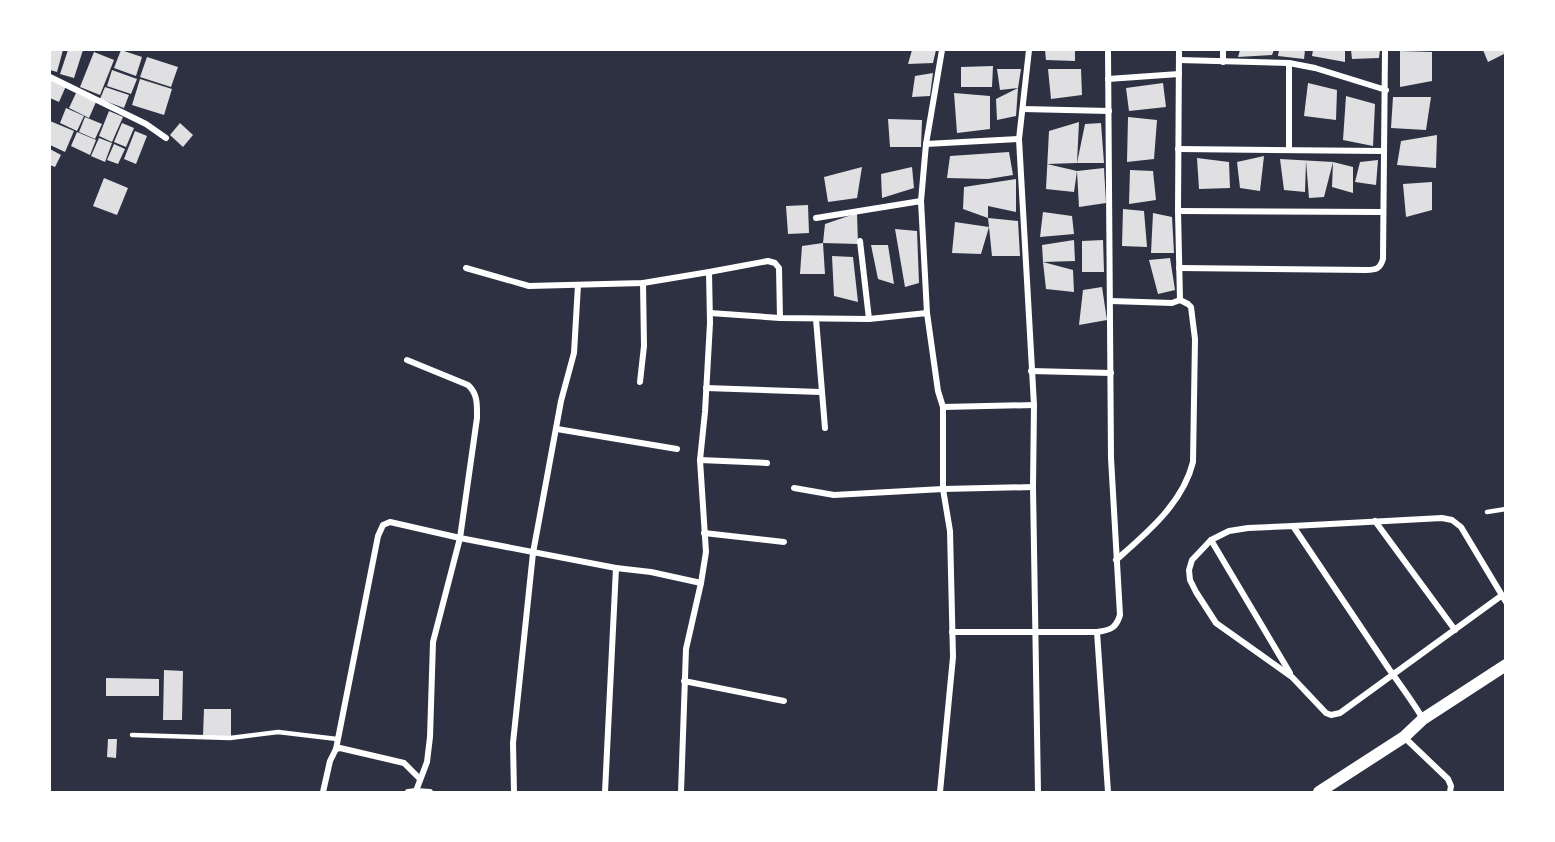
<svg xmlns="http://www.w3.org/2000/svg" width="1555" height="842" font-family="Manrope,sans-serif">
	<style>
		.building { fill: #e0e0e3 }
		.lines { fill: none; stroke-linecap: round; stroke-linejoin: round }
		.service { stroke: #fff; stroke-width: 4.5 }
		.minor { stroke: #fff; stroke-width: 6 }
		.secondary { stroke: #fff; stroke-width: 12 }
	</style>
	<rect width="100%" height="100%" fill="#2d3142"/>
	<g class="building">
		<path d="M50 50H63L57 72 50 70Z"/>
		<path d="M68 50H83L74 78 60 74Z"/>
		<path d="M121 50 142 57 136 76 114 68Z"/>
		<path d="M912 50H936L933 63 908 64Z"/>
		<path d="M1045 50H1075V61L1046 60Z"/>
		<path d="M1240 50H1274L1272 55 1238 57Z"/>
		<path d="M1279 50H1305L1304 59 1278 56Z"/>
		<path d="M1313 50H1345V62L1312 56Z"/>
		<path d="M1351 50H1380L1379 58 1352 59Z"/>
		<path d="M1483 50H1506V53L1488 62Z"/>
		<path d="M1400 51 1432 52V81L1400 87Z"/>
		<path d="M94 52 114 60 100 95 80 87Z"/>
		<path d="M147 57 178 67 171 87 140 77Z"/>
		<path d="M993 66 992 87H961V67Z"/>
		<path d="M997 69H1021L1018 88 1000 90Z"/>
		<path d="M1048 69H1081L1082 95 1051 99Z"/>
		<path d="M112 70 137 79 131 94 107 86Z"/>
		<path d="M933 73 930 96 912 97 915 76Z"/>
		<path d="M140 79 172 89 164 115 132 105Z"/>
		<path d="M50 80 66 86 59 102 50 98Z"/>
		<path d="M1163 83 1166 107 1129 111 1126 88Z"/>
		<path d="M1308 83 1337 90 1336 120 1304 116Z"/>
		<path d="M105 87 129 95 124 108 100 99Z"/>
		<path d="M1018 88 1016 116 997 120 996 99Z"/>
		<path d="M76 93 96 102 89 118 69 108Z"/>
		<path d="M954 93 990 96V129L957 133Z"/>
		<path d="M1346 96 1375 104 1373 146 1343 140Z"/>
		<path d="M1393 97H1431L1426 130 1391 128Z"/>
		<path d="M66 108 84 116 77 131 60 123Z"/>
		<path d="M109 111 123 117 112 142 99 136Z"/>
		<path d="M85 117 102 124 95 139 79 132Z"/>
		<path d="M1128 117 1157 120 1154 159 1127 162Z"/>
		<path d="M888 119 922 120 921 147H890Z"/>
		<path d="M50 121 74 131 65 152 50 145Z"/>
		<path d="M1079 122 1077 163 1047 164 1077 171 1074 192 1046 189 1049 131Z"/>
		<path d="M122 123 134 128 126 147 114 142Z"/>
		<path d="M180 123 193 135 183 147 170 135Z"/>
		<path d="M1101 123 1104 163H1077L1085 124Z"/>
		<path d="M135 131 147 136 136 164 124 159Z"/>
		<path d="M77 132 96 140 90 155 71 146Z"/>
		<path d="M1437 135 1436 168 1397 165 1401 141Z"/>
		<path d="M99 138 112 143 105 162 91 156Z"/>
		<path d="M114 144 125 149 118 164 107 160Z"/>
		<path d="M50 149 61 155 55 167 50 165Z"/>
		<path d="M1009 152 1013 175 988 179 947 178 950 156Z"/>
		<path d="M1264 156 1260 191 1240 188 1237 162Z"/>
		<path d="M1197 158 1229 162 1230 188 1199 189Z"/>
		<path d="M1280 159 1333 162 1353 167V193L1332 187 1333 162 1324 197 1309 198 1306 161 1305 192 1284 190Z"/>
		<path d="M1378 160 1376 185 1355 182 1360 162Z"/>
		<path d="M862 167 857 198 828 202 824 177Z"/>
		<path d="M912 167 914 188 882 198 881 174Z"/>
		<path d="M1104 168 1106 203 1079 207 1077 171Z"/>
		<path d="M1130 170 1153 171 1156 200 1129 204Z"/>
		<path d="M104 178 128 188 117 215 93 206Z"/>
		<path d="M1016 179V212L988 206V218L1018 221 1020 256H992L989 227 981 254 952 253 955 222 989 227 988 218 963 209 964 187Z"/>
		<path d="M1432 182V210L1406 217 1403 184Z"/>
		<path d="M808 205 809 233 788 234 786 206Z"/>
		<path d="M1123 209 1144 211 1147 247 1122 246Z"/>
		<path d="M1043 212 1072 216 1074 234 1040 237Z"/>
		<path d="M857 213 858 244 823 243 825 274H800L802 246 823 243 825 224Z"/>
		<path d="M1153 213 1172 217 1174 253H1151Z"/>
		<path d="M895 229 917 231 919 283 905 287Z"/>
		<path d="M1074 240 1075 261 1043 262 1073 270 1074 292 1046 289 1043 262 1042 245Z"/>
		<path d="M1103 240 1104 272H1082V241Z"/>
		<path d="M871 245H888L894 284 878 279Z"/>
		<path d="M832 256 853 257 858 302 834 296Z"/>
		<path d="M1170 258 1175 290 1158 294 1149 260Z"/>
		<path d="M1102 287 1107 320 1079 325 1083 290Z"/>
		<path d="M164 670 183 671 182 720H163Z"/>
		<path d="M106 678 159 679V696H106Z"/>
		<path d="M204 709H231V737L203 736Z"/>
		<path d="M108 739H117L116 758 107 757Z"/>
	</g>
	<g class="lines">
		<g class="service">
			<path d="M1487 512 1506 509"/>
			<path d="M132 735 230 738 278 732 337 739"/>
		</g>
		<g class="minor">
			<path d="M1029 50 1019 139 1034 405 1033 487 1038 792"/>
			<path d="M1179 50 1178 211 1180 300"/>
			<path d="M1179 60 1289 63 1315 68 1386 90"/>
			<path d="M1223 62V50"/>
			<path d="M50 77 146 124 166 138"/>
			<path d="M1108 79 1179 74"/>
			<path d="M1023 109 1109 111"/>
			<path d="M926 144 1019 139"/>
			<path d="M1178 149 1384 151"/>
			<path d="M1289 149V63"/>
			<path d="M921 201 926 144 942 50"/>
			<path d="M1178 211 1383 212"/>
			<path d="M816 218 921 201 927 313"/>
			<path d="M860 241 869 319"/>
			<path d="M466 268 529 286 643 283 709 272 710 323 705 412 700 460 706 552 701 583 686 649 681 792"/>
			<path d="M1179 268 1366 270C1376 270 1380 269 1383 259L1385 50"/>
			<path d="M709 272 768 261 775 263 779 268 780 318 869 319 927 313 938 391 943 407 1034 405"/>
			<path d="M1111 301 1172 303 1180 300 1188 304 1191 307 1195 339 1193 462C1183 503 1147 533 1116 560"/>
			<path d="M710 313 780 318"/>
			<path d="M816 319 825 428"/>
			<path d="M407 360 468 385C478 394 477 405 477 418L460 538 433 642 430 737 427 762 416 791"/>
			<path d="M1031 371 1111 373"/>
			<path d="M640 382 644 346 643 283"/>
			<path d="M706 388 821 392"/>
			<path d="M557 429 677 449"/>
			<path d="M700 460 767 463"/>
			<path d="M794 488 834 495 943 489 1033 487"/>
			<path d="M1375 521 1455 630"/>
			<path d="M1293 526 1442 518 1452 520 1461 527 1506 602"/>
			<path d="M704 533 784 542"/>
			<path d="M1211 540 1290 673"/>
			<path d="M952 632H1097C1111 630 1116 628 1120 615L1111 458 1108 50"/>
			<path d="M1097 632 1108 792"/>
			<path d="M684 681 784 701"/>
			<path d="M1423 719C1413 702 1401 686 1389 669L1293 526 1248 528 1229 531 1211 540 1192 560 1189 570 1190 580 1196 592 1216 623 1292 677 1326 713 1331 715 1340 713C1394 674 1448 635 1501 596"/>
			<path d="M1404 737 1448 779 1451 786 1450 792"/>
			<path d="M420 779 404 763 340 748 336 749 378 536 383 525 390 522 460 538 616 568 651 572 701 583"/>
			<path d="M323 792 330 761 336 749"/>
			<path d="M408 792 416 791 430 792"/>
			<path d="M514 792 513 743 533 553 561 401 574 353 578 285"/>
			<path d="M605 792 616 568"/>
			<path d="M940 792 953 657 950 531 943 489V407"/>
		</g>
		<path class="secondary" d="M1319 792 1404 737 1423 719 1506 665"/>
	</g>
	<rect width="1555" height="842" fill="none" stroke="#ffffff" stroke-width="102"/>
</svg>
